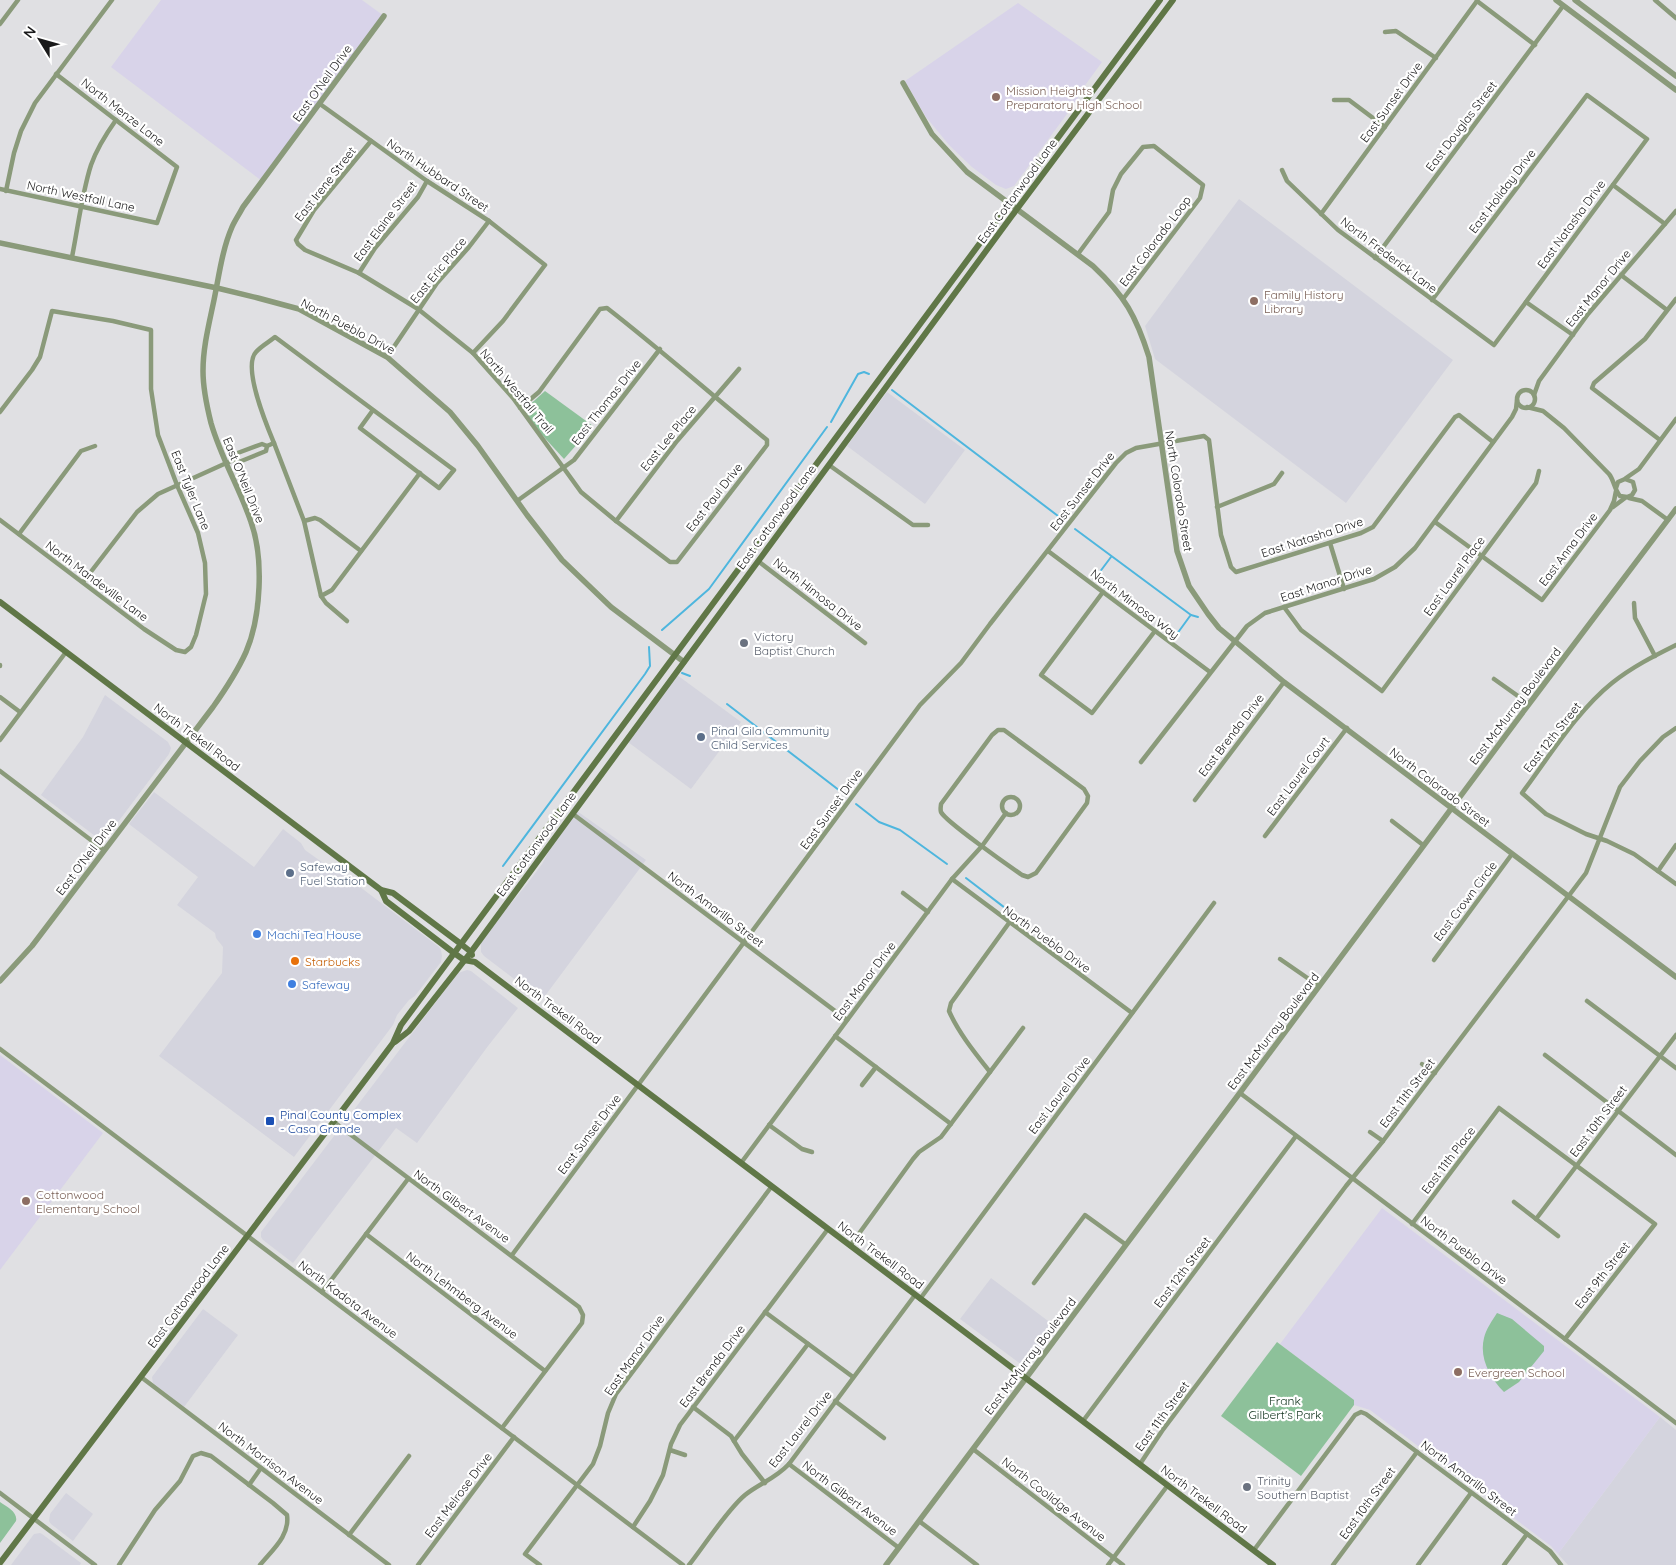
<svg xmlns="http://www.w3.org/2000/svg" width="1676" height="1565" font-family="Quicksand,sans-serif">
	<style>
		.built { fill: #d4d4de }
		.education { fill: #d8d3e9 }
		.green { fill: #8dc19a }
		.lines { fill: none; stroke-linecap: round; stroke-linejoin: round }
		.stream { stroke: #4eb6de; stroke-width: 2 }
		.minor { stroke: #8a9a7a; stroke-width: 4.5 }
		.tertiary { stroke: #8a9a7a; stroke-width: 5.5 }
		.secondary { stroke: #607747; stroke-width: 6 }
		.education-dot { fill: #8d6e63; stroke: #fff; stroke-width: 2 }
		.worship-dot { fill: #6b7280; stroke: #fff; stroke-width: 2 }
		.service-dot { fill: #5c6f8a; stroke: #fff; stroke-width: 2 }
		.shop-dot { fill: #3f7fe0; stroke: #fff; stroke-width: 2 }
		.food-dot { fill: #e8710a; stroke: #fff; stroke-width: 2 }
		.transit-dot { fill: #1a4fb4; stroke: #fff; stroke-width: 2 }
		.labels { text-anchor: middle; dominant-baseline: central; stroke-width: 4.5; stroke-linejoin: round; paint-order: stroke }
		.street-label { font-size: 12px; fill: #1a1a1b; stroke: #fff }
		.education-label { font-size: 12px; fill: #785e54; stroke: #fff; text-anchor: start }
		.worship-label { font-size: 12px; fill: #5b616d; stroke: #fff; text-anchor: start }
		.service-label { font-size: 12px; fill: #4e5e75; stroke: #fff; text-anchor: start }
		.shop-label { font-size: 12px; fill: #366cbe; stroke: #fff; text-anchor: start }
		.food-label { font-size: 12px; fill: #c56008; stroke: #fff; text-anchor: start }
		.transit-label { font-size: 12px; fill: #164399; stroke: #fff; text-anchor: start }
		.park-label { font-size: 12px; fill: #10321c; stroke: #fff }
	</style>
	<rect width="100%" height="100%" fill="#e0e0e3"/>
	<g class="built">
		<path d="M1239 199 1453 360 1346 503 1155 359 1145 326Z"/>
		<path d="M887 392 965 450 925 504 847 446Z"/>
		<path d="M677 675 741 722 691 789 628 742Z"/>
		<path d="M105 695 168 742 171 748 169 754 103 842 41 795 83 737Z"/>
		<path d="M154 792 254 867 283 829 301 843 305 850 326 865 343 874 439 947 441 950 442 956 441 962 415 996 409 1000 397 1015 393 1025 294 1157 159 1056 222 973 223 947 216 938 215 933 177 905 198 877 129 824Z"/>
		<path d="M577 811 646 860 542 1000 484 956 481 952V943L493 925 527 884 542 864 551 847Z"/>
		<path d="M467 970 471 971 518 1008 488 1046 417 1143 396 1128 293 1263 263 1240 261 1237V1232L458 973Z"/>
		<path d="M991 1278 1056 1327 1027 1365H1022L960 1319Z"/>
		<path d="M203 1309 238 1335 184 1407 153 1383 152 1377Z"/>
		<path d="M1660 1417 1676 1430V1565H1568L1558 1554Z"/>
		<path d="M66 1493 93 1514 73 1541 51 1524 49 1521 50 1514Z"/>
		<path d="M40 1533 42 1534 81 1563 80 1565H11L34 1534Z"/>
	</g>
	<g class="education">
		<path d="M161 0H362L384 16 262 181 111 67Z"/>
		<path d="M1018 3 1102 62 1078 95V99L1014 186 1006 189 996 185 972 167 949 145 926 117 905 81Z"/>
		<path d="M0 1055 103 1133 0 1270Z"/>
		<path d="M1382 1208 1660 1417 1558 1554 1551 1546 1370 1410 1354 1405 1353 1400 1280 1344Z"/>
	</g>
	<g class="green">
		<path d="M545 391 593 426 564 459 532 424 525 409Z"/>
		<path d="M1497 1313 1512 1319 1544 1346V1351L1519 1382 1504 1392C1490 1378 1479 1358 1484 1338 1486 1329 1492 1321 1497 1313Z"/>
		<path d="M1277 1342 1354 1400V1405L1301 1476 1221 1416Z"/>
		<path d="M0 1502C7 1507 18 1512 16 1521L0 1543Z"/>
	</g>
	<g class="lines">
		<g class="stream">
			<path d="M892 390 1062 519"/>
			<path d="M831 422 858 374 864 372 869 374"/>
			<path d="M1075 529 1191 615 1198 617"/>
			<path d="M1096 577 1111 557"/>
			<path d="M662 630 709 589 827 427"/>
			<path d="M1174 638 1190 616"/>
			<path d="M682 673 690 676"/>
			<path d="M727 704 844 794"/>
			<path d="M856 804 879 822 900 830 947 864"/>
			<path d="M503 866 645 674 650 666 649 647"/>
			<path d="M966 878 1026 924"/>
		</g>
		<g class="minor">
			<path d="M1655 0 1676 18"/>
			<path d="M1477 1 1535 45"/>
			<path d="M0 24 18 0"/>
			<path d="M1385 32 1396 31 1436 58"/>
			<path d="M1334 100H1349L1385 127"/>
			<path d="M320 104 427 181 489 221 545 265 503 321 473 353"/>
			<path d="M371 141 314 210 296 240 298 244 305 250 359 273 418 309 473 353 513 398 581 492 616 521 670 562H677L767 445V440C713 396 661 350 607 308L600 309 539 392 520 408"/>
			<path d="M1282 170 1287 181 1338 230 1494 345 1647 139 1587 95 1432 300"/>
			<path d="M1613 185 1665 224"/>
			<path d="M0 189 157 223 177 167 56 74"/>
			<path d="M6 191 14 153 21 131 35 103 112 0"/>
			<path d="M1321 214 1477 1"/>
			<path d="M1078 254 1109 212 1113 190 1121 174 1143 147 1154 146 1203 185 1200 198 1123 299"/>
			<path d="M72 257C78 227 82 193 91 165 97 148 106 134 116 120"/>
			<path d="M1375 258 1563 6"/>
			<path d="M359 273 375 248 418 197 427 181"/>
			<path d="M1621 275 1667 310"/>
			<path d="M1526 302 1573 335"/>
			<path d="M387 357 437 283 469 247 489 221"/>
			<circle cx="1526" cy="399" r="9"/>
			<path d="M1534 395 1539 381 1588 314 1676 211"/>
			<path d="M1527 407 1543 411 1564 428 1609 474C1614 480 1614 489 1620 496L1627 497 1632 495 1635 490 1633 482 1625 479 1618 482 1616 488"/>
			<path d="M0 412 32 370 40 357 52 311 113 321 151 330V389L158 435 177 485 198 533 205 563 206 594 196 635 191 647 185 652 176 650 144 629 0 520"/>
			<path d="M1660 440 1592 388 1594 383 1645 339 1676 299"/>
			<path d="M274 443 304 521 321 596 332 590 420 473"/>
			<path d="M267 446 274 443C267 426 242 367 256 352 261 346 269 342 275 337L454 470 439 488 360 428 373 410"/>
			<path d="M829 465 913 525H928"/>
			<path d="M1626 478 1639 469 1676 419"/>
			<path d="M1629 498 1642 501 1668 520"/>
			<path d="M517 501 574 460 660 349"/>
			<path d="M1217 507 1274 484 1282 473"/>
			<path d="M1613 507 1625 498"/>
			<path d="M304 521 315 518 320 520 361 551"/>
			<path d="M616 521 677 441 739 369"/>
			<path d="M1435 522 1542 600 1610 510 1614 501 1616 491"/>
			<path d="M19 534 81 451 95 446"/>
			<path d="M1330 543 1344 589"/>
			<path d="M1048 551 1210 672"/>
			<path d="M758 561 865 643"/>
			<path d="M83 582 137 512 158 494 233 460 235 454 262 444 267 446 266 451 239 462 233 460"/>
			<path d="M1103 592 1041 675 1092 713 1155 631"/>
			<path d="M321 596 326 603 347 621"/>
			<path d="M1634 603 1635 618 1655 656"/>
			<path d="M1284 607 1301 630 1382 691 1536 483 1539 471"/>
			<path d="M1676 645C1654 656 1632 667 1612 683 1577 711 1549 757 1522 793L1546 814 1586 834 1607 841 1634 854 1676 884"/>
			<path d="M0 665V666"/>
			<path d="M1494 679 1529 704"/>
			<path d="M0 697 20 712"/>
			<path d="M998 730H1004L1084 789 1088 796 1087 803 1036 873 1028 877 1022 875C1009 866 945 821 941 812 940 809 941 806 941 804L992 735Z"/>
			<path d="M0 740 66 652"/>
			<path d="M1141 762 1247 626 1265 613 1374 579 1395 567 1415 548 1512 417 1516 409 1517 400"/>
			<path d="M0 771 104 850"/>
			<circle cx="1011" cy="806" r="9"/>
			<path d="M1195 800 1284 682"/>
			<path d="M573 814 847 1020"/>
			<path d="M1392 821 1423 845"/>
			<path d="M1265 836 1347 728"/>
			<path d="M1658 871 1676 845"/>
			<path d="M952 879 1132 1013"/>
			<path d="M903 893 928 912"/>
			<path d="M1280 959 1319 986"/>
			<path d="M1434 960 1512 854"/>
			<path d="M1587 1001 1676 1068"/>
			<path d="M835 1036 951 1124"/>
			<path d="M0 1049 683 1565"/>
			<path d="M1545 1055 1676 1155"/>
			<path d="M1422 1064 1435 1073"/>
			<path d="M990 1072C975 1053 958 1032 949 1011L951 1003 1009 923"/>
			<path d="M862 1085 876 1067"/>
			<path d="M1240 1093 1676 1423"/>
			<path d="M334 1122 579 1307 583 1315 582 1323 502 1428"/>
			<path d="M769 1125 802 1149 812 1152"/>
			<path d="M1370 1132 1383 1141"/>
			<path d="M741 1163 952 879 982 846 1006 813"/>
			<path d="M1514 1202 1558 1236"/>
			<path d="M1536 1219 1676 1035"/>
			<path d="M1412 1224 1499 1108 1655 1224 1565 1339"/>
			<path d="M366 1234 545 1371"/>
			<path d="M850 1246 913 1159 919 1152 941 1137 1023 1028"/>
			<path d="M512 1255 920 705 961 663 990 624 1116 463 1126 453 1136 448 1204 436 1209 440 1221 535 1231 567 1236 572 1361 533 1373 527 1455 417 1459 415 1493 442"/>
			<path d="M1034 1283 1085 1215 1125 1244"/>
			<path d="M322 1292 408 1179"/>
			<path d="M920 1299 1214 903"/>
			<path d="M765 1312 853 1377"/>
			<path d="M141 1377 389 1565"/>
			<path d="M835 1401 884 1438"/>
			<path d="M693 1407 731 1436 742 1454 765 1483"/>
			<path d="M1083 1421 1296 1136"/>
			<path d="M734 1441 808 1344"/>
			<path d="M973 1449 1123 1565"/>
			<path d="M670 1450 685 1455"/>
			<path d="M789 1464 899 1548"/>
			<path d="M1140 1464 1162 1431 1346 1186 1383 1141 1586 873 1620 787 1640 761 1663 737 1676 728"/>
			<path d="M249 1485 261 1468"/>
			<path d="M0 1493 95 1565"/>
			<path d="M919 1521 977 1565"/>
			<path d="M633 1527 650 1501 663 1475 671 1444 680 1425 828 1229"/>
			<path d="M349 1535 409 1456"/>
			<path d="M1254 1550 1355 1415 1361 1412 1366 1414 1550 1551 1561 1565"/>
			<path d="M119 1565 155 1510 180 1481 193 1456 201 1453 211 1456 273 1503 287 1515C290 1536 272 1550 260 1565"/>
			<path d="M418 1565 514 1437"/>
			<path d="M540 1565 525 1554 593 1464 600 1446 608 1413 616 1394 772 1186"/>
			<path d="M689 1565C705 1545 726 1511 745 1495 760 1483 775 1479 789 1464L915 1295"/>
			<path d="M1108 1565 1168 1485"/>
			<path d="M1333 1565 1417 1452"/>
			<path d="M1418 1565 1471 1493"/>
			<path d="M1504 1565 1527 1534"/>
		</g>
		<g class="tertiary">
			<path d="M1556 0 1676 90"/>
			<path d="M1575 0 1676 76"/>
			<path d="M903 83 932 134 967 172 1093 266C1125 296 1136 316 1149 357L1177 551 1189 586 1208 614 1219 628 1284 682 1676 977"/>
			<path d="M0 243 217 288 258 298 299 309 387 357 450 412 478 446 527 515 562 560 611 607 684 662"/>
			<path d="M0 981 32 946 213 707C225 690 237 672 246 652 261 617 264 558 251 522 240 489 221 458 211 423 207 407 203 388 203 371 203 347 209 324 214 300 219 276 222 250 232 227 235 220 240 213 243 207L384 16"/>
			<path d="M886 1565 1242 1090 1529 704 1676 509"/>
		</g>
		<g class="secondary">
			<path d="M0 602 381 890 393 893 461 944 471 952 472 955"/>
			<path d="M381 890 386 901 454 953 464 960 475 962 1273 1565"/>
			<path d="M395 1042 409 1031 471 952 1011 217 1173 0"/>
			<path d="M0 1563 375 1067 393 1043 401 1025 1160 0"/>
		</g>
	</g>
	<g class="education-dot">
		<circle cx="996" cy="97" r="5"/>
		<circle cx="1254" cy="301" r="5"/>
		<circle cx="26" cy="1201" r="5"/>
		<circle cx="1458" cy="1372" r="5"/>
	</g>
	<g class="worship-dot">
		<circle cx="744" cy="643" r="5"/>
		<circle cx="1247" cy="1487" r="5"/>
	</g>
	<g class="service-dot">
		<circle cx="701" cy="737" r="5"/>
		<circle cx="290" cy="873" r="5"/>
	</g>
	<g class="shop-dot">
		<circle cx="257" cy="934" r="5"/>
		<circle cx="292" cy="984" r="5"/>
	</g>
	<circle class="food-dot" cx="295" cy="961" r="5"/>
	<rect class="transit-dot" x="265" y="1116" width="10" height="10" rx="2.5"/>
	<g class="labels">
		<g class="street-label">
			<text transform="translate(322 83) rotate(-54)">East O'Neil Drive</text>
			<text transform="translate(1391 102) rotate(-54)">East Sunset Drive</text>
			<text transform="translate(123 112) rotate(38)">North Menze Lane</text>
			<text transform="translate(1461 126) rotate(-53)">East Douglas Street</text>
			<text transform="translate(438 175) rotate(34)">North Hubbard Street</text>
			<text transform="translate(325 184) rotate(-52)">East Irene Street</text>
			<text transform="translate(1017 191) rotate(-54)">East Cottonwood Lane</text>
			<text transform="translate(1502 191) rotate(-53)">East Holiday Drive</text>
			<text transform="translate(81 196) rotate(12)">North Westfall Lane</text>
			<text transform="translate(385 221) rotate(-53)">East Elaine Street</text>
			<text transform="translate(1571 224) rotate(-54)">East Natasha Drive</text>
			<text transform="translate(1155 241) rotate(-53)">East Colorado Loop</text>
			<text transform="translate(1389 255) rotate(37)">North Frederick Lane</text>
			<text transform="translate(438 270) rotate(-51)">East Eric Place</text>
			<text transform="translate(1598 288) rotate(-51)">East Manor Drive</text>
			<text transform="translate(348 326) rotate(28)">North Pueblo Drive</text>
			<text transform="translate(517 391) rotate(50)">North Westfall Trail</text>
			<text transform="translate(606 402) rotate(-52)">East Thomas Drive</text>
			<text transform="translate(668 438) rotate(-51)">East Lee Place</text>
			<text transform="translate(244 480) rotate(68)">East O'Neil Drive</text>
			<text transform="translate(191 490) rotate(68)">East Tyler Lane</text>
			<text transform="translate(1082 491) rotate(-52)">East Sunset Drive</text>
			<text transform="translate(1179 491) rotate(81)">North Colorado Street</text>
			<text transform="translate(714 497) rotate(-52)">East Paul Drive</text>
			<text transform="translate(776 517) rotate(-54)">East Cottonwood Lane</text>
			<text transform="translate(1312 537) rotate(-18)">East Natasha Drive</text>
			<text transform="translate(1568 549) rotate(-53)">East Anna Drive</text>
			<text transform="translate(1454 576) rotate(-54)">East Laurel Place</text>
			<text transform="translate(97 581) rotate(37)">North Mandeville Lane</text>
			<text transform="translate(1326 583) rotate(-18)">East Manor Drive</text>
			<text transform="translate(818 594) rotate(38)">North Himosa Drive</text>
			<text transform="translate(1135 604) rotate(37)">North Mimosa Way</text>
			<text transform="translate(1515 706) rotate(-53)">East McMurray Boulevard</text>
			<text transform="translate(1231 735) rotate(-53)">East Brenda Drive</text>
			<text transform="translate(197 737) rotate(37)">North Trekell Road</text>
			<text transform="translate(1552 737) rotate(-52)">East 12th Street</text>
			<text transform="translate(1298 776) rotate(-53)">East Laurel Court</text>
			<text transform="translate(1440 787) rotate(37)">North Colorado Street</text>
			<text transform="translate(831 809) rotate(-54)">East Sunset Drive</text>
			<text transform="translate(536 844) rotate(-54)">East Cottonwood Lane</text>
			<text transform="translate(86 857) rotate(-53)">East O'Neil Drive</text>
			<text transform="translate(1465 901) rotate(-53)">East Crown Circle</text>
			<text transform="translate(716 909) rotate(37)">North Amarillo Street</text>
			<text transform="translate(1047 939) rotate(36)">North Pueblo Drive</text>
			<text transform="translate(864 981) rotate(-53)">East Manor Drive</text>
			<text transform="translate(558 1010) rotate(37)">North Trekell Road</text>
			<text transform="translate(1273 1031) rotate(-53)">East McMurray Boulevard</text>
			<text transform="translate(1407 1093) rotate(-53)">East 11th Street</text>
			<text transform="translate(1059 1095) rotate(-53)">East Laurel Drive</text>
			<text transform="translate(1598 1121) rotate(-53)">East 10th Street</text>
			<text transform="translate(589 1134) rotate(-53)">East Sunset Drive</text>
			<text transform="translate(1448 1160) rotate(-53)">East 11th Place</text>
			<text transform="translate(462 1206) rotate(36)">North Gilbert Avenue</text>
			<text transform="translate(1464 1250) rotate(37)">North Pueblo Drive</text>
			<text transform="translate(881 1255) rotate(37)">North Trekell Road</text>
			<text transform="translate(1182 1272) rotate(-53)">East 12th Street</text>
			<text transform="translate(1602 1275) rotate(-52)">East 9th Street</text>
			<text transform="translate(462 1295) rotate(37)">North Lehmberg Avenue</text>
			<text transform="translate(188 1296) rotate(-53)">East Cottonwood Lane</text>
			<text transform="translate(348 1299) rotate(37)">North Kadota Avenue</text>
			<text transform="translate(634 1355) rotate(-55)">East Manor Drive</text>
			<text transform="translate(1030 1356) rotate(-53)">East McMurray Boulevard</text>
			<text transform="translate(712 1366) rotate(-53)">East Brenda Drive</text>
			<text transform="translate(1162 1416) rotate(-54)">East 11th Street</text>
			<text transform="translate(800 1429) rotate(-52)">East Laurel Drive</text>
			<text transform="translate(271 1463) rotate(37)">North Morrison Avenue</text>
			<text transform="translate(1469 1478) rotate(37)">North Amarillo Street</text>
			<text transform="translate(458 1495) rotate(-53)">East Melrose Drive</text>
			<text transform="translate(850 1498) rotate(37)">North Gilbert Avenue</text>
			<text transform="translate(1054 1499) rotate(38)">North Coolidge Avenue</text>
			<text transform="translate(1204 1499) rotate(37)">North Trekell Road</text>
			<text transform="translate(1367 1503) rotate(-54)">East 10th Street</text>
		</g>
		<g class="education-label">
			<text x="1006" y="90">Mission Heights<tspan x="1006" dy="14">Preparatory High School</tspan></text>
			<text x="1264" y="294">Family History<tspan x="1264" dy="14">Library</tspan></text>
			<text x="36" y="1194">Cottonwood<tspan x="36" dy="14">Elementary School</tspan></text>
			<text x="1468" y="1372">Evergreen School</text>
		</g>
		<g class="worship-label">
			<text x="754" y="636">Victory<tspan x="754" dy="14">Baptist Church</tspan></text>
			<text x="1257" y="1480">Trinity<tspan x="1257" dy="14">Southern Baptist</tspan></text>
		</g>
		<g class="service-label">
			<text x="711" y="730">Pinal Gila Community<tspan x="711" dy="14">Child Services</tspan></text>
			<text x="300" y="866">Safeway<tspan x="300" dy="14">Fuel Station</tspan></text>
		</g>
		<g class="shop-label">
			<text x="267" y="934">Machi Tea House</text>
			<text x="302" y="984">Safeway</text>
		</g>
		<g class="food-label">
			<text x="305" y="961">Starbucks</text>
		</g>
		<g class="transit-label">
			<text x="280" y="1114">Pinal County Complex<tspan x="280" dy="14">- Casa Grande</tspan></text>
		</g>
		<g class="park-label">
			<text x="1285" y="1400">Frank<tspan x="1285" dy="14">Gilbert's Park</tspan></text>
		</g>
	</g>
	<g transform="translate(40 40) rotate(307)" stroke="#ffffff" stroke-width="4" paint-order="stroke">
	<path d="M0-4L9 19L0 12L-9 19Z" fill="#1a1a1b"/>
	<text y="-8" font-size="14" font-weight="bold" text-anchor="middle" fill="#1a1a1b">N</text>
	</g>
</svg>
